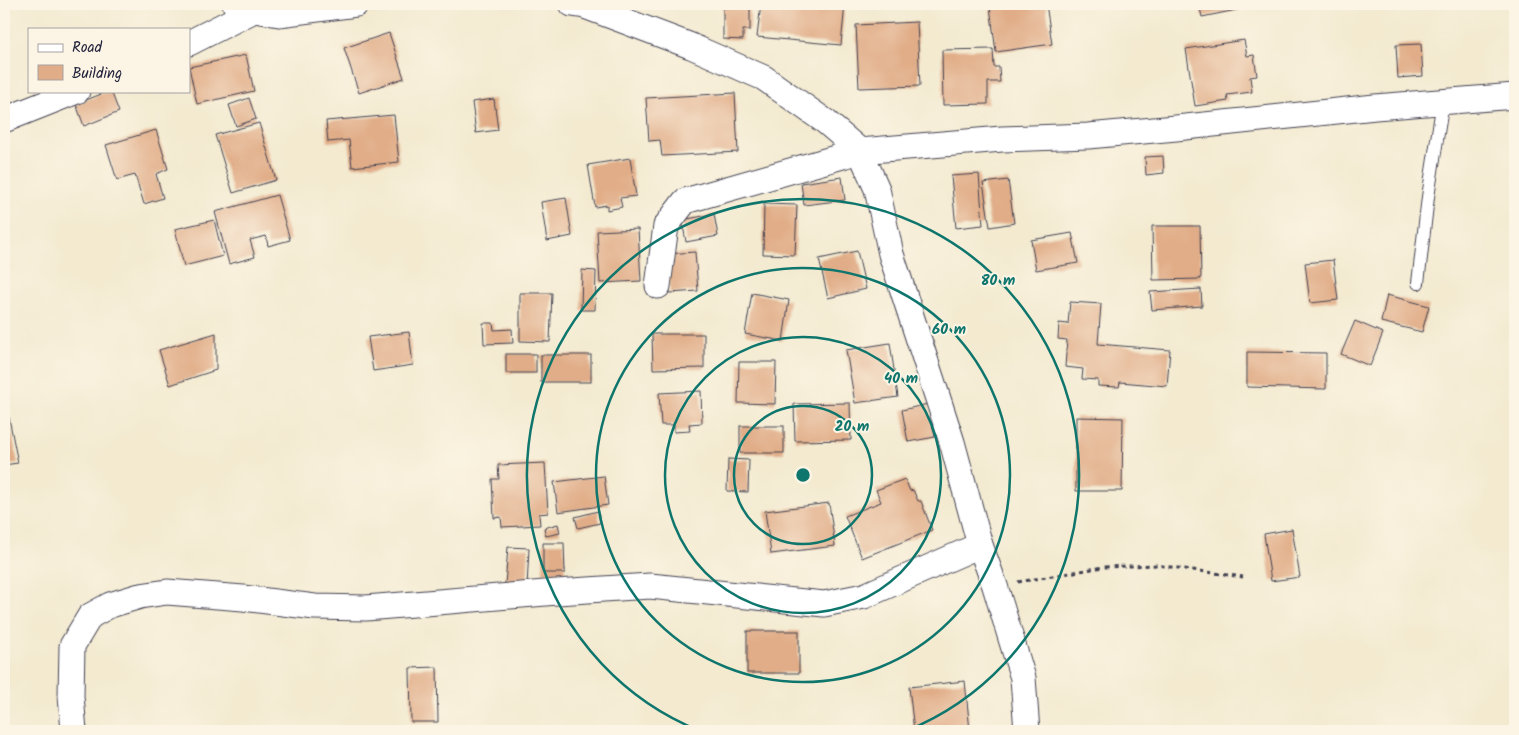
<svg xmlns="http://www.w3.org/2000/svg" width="1519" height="735" font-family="Kalam,sans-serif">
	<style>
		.building { fill: #e1ad88 }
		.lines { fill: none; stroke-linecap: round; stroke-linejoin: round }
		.lane-casing { stroke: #414051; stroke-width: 14 }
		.street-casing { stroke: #414051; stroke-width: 27 }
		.path { stroke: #414051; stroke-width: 3; stroke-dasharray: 4 4; stroke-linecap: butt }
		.lane { stroke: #fff; stroke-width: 12 }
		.street { stroke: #fff; stroke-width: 25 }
		.ring { fill: none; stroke: #0f766e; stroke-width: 2.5 }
		.centre { fill: #0f766e; stroke: #fcf5e5; stroke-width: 2.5 }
		.ring-label { font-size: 15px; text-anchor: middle; font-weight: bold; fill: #0f766e; stroke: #fcf5e5; stroke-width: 4; stroke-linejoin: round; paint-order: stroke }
	</style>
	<rect width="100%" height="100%" fill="#fcf5e5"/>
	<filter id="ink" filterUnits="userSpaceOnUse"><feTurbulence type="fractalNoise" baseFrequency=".02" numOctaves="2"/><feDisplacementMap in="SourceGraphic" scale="10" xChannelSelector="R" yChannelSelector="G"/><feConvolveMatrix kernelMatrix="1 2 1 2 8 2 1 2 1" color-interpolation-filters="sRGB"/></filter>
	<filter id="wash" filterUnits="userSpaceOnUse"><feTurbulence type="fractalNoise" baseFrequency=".0096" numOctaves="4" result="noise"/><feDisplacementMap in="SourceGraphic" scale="20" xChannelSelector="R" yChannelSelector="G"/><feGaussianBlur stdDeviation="1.12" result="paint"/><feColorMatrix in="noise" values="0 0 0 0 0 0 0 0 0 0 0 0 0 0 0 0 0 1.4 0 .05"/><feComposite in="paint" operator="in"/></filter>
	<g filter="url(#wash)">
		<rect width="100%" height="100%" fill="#f3ead0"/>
		<g id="blocks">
			<g class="building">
				<path d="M723 4H750V30H743V40L723 39Z"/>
				<path d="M761 4H845L841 45 757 37Z"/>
				<path d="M1012 4H1046L1052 44 996 52 990 7Z"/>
				<path d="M1199 4H1261V5L1202 17Z"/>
				<path d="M917 22 920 86 859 88 856 25Z"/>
				<path d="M389 33 404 78 359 93 344 48Z"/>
				<path d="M1244 40 1247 56 1254 55 1257 76 1250 77 1252 92 1227 95 1228 101 1195 106 1186 49Z"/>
				<path d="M1421 44 1423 76 1398 78 1396 45Z"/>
				<path d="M993 49 994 67H999L1000 82H988V104L943 105 942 50Z"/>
				<path d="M246 55 254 91 197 104 189 67Z"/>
				<path d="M109 91H111L119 112 84 126 76 104Z"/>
				<path d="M735 93 738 152 662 156 660 140 649 141 646 98Z"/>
				<path d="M249 98 256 119 236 126 229 105Z"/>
				<path d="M494 99 498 130 476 133 472 102Z"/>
				<path d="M394 115 399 162 352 167 349 140 328 142 326 121Z"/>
				<path d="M259 123 276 180 233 193 215 135Z"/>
				<path d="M156 130 168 169 156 174 163 198 144 204 135 175 117 180 106 145Z"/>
				<path d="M1163 156 1164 173 1146 175 1145 157Z"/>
				<path d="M630 158 636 196 620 198 622 207 607 210V205L595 207 588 165Z"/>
				<path d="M979 174 983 225 956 228 951 176Z"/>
				<path d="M842 177 845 200 804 205 801 183Z"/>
				<path d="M1008 180 1014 223 990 227 983 183Z"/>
				<path d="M277 195 290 240 268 246 266 236 250 240 255 257 229 264 215 212Z"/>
				<path d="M566 198 572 236 547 241 541 202Z"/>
				<path d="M764 204 797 205 795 255 763 254Z"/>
				<path d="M714 214 718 236 686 242 682 220Z"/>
				<path d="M214 220 223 256 184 266 175 229Z"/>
				<path d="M1152 226H1200L1201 279 1153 280Z"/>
				<path d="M638 229 641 281 600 283 597 231Z"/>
				<path d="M1072 233 1078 263 1036 270 1031 240Z"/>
				<path d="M857 251 866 289 828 298 819 259Z"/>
				<path d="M695 252 698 291 670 293 667 254Z"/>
				<path d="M1333 260 1338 300 1310 303 1305 263Z"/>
				<path d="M582 270 596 271 595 310H581Z"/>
				<path d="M1201 289 1202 306 1152 310 1150 292Z"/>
				<path d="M520 293H552L550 342 520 341Z"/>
				<path d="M752 293 789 300 783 341 745 334Z"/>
				<path d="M1387 295 1429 306 1422 332 1381 322Z"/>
				<path d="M1070 302 1101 304 1098 344 1170 350 1167 386 1120 382 1119 387 1098 386V380L1082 379 1083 369 1065 367 1067 340 1058 339 1059 323 1068 324Z"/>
				<path d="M1355 321 1383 333 1370 366 1341 354Z"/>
				<path d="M483 323H493L494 330 512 329 513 343 484 344Z"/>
				<path d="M409 332 413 365 373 371 368 337Z"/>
				<path d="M216 333V370L170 385 159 350Z"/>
				<path d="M652 334H704V368L653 369Z"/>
				<path d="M890 343 898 397 855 403 846 350Z"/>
				<path d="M1247 352 1326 353V389L1247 387Z"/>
				<rect x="506" y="354" width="30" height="19"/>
				<rect x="541" y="355" width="50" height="27"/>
				<path d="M739 362H776L775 404 738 403Z"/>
				<path d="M701 391 702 423 689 424 690 431 674 432V425H661L659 393Z"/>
				<path d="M850 403 851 440 795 441 794 404Z"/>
				<path d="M928 404 935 437 908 442 902 410Z"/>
				<path d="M7 408 18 463 4 465V409Z"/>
				<path d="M1076 417 1123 418 1122 491H1076Z"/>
				<rect x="740" y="426" width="44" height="27"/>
				<path d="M728 459 749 460 748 492 727 491Z"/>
				<path d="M545 463 548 513 539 514 540 525 502 527 501 517 494 518 492 479H499L498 465Z"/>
				<path d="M604 476 608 505 558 512 554 482Z"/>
				<path d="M905 479 910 491 913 490 918 501H921L932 530 862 558 845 516 881 502 876 490Z"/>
				<path d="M829 503 835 546 771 554 765 511Z"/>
				<path d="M598 511 600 523 578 528 575 517Z"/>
				<path d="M558 524 560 533 546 536 544 528Z"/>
				<path d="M1292 529 1300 577 1271 581 1264 534Z"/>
				<path d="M543 543H564L565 573H543Z"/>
				<path d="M508 547 529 548 527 587 505 585Z"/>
				<rect x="747" y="631" width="52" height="42"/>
				<path d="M437 667 438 722H411L410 668Z"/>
				<path d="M965 681 970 731H914L909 687Z"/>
			</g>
		</g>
	</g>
	<g filter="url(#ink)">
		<use href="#blocks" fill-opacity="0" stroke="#414051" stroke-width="1"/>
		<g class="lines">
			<defs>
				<path id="lane" d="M1418 283 1428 197 1443 101"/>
				<g id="street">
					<path d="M235 4 254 10 279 14 356 4"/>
					<path d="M572 4 585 6 691 46 764 78 826 122 860 151 877 189 891 254 952 442 980 545 995 586 1023 678 1027 731"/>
					<path d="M189 43 254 10"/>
					<path d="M4 120 77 91"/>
					<path d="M658 286 666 226 685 201 860 151 1002 139 1088 136 1176 128 1375 107 1515 96"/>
					<path d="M74 731 71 696 72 646 90 616 110 605 140 596 167 592 243 598 315 607 366 608 557 592 650 586 824 604 864 596 980 545"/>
				</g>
			</defs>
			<use href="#lane" class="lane-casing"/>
			<use href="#street" class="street-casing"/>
			<path class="path" d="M1018 582 1103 567 1156 565 1243 577"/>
			<use href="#lane" class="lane"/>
			<use href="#street" class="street"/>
		</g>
	</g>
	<g class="ring">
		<circle cx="803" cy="475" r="69"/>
		<circle cx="803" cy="475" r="138"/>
		<circle cx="803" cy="475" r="207"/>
		<path d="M700 731A276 276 0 1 1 906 731"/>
	</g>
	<circle cx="803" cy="475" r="8" class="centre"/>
	<g class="ring-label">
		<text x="998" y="285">80 m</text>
		<text x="949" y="334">60 m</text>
		<text x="901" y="383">40 m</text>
		<text x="852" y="431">20 m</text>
	</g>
	<rect width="1519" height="735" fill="none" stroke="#fcf5e5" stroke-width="20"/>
	<rect x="28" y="28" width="162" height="65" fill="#fcf5e5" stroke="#a5a1a1"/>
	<rect x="38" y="44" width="25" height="8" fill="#ffffff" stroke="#a5a1a1"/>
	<text x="72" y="52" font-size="15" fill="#22223b">Road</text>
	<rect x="38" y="65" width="25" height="15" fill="#e1ad88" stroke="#a5a1a1"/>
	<text x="72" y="78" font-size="15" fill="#22223b">Building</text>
</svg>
